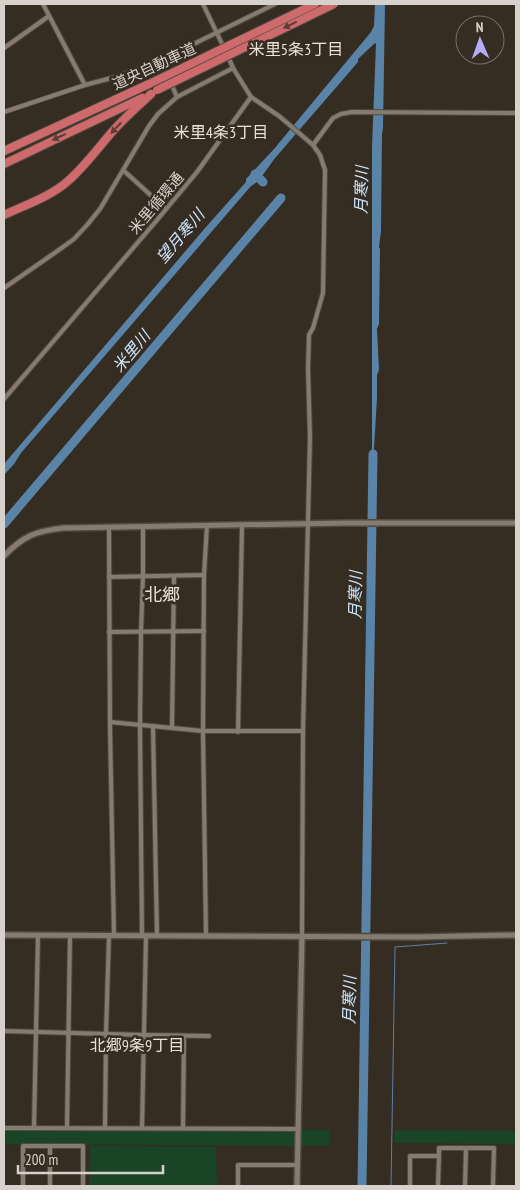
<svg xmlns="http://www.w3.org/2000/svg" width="520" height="1190" font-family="'PT Sans Narrow','Noto Sans JP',sans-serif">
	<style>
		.green { fill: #1a4426 }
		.water { fill: #5a83a8 }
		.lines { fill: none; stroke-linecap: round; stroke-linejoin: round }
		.stream { stroke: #5a83a8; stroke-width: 1 }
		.river { stroke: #5a83a8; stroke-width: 9 }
		.minor-casing { stroke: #504a41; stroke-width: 6 }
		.tertiary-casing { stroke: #504a41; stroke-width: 8 }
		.motorway-casing { stroke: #504a41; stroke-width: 10 }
		.minor { stroke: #857b6f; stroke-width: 4 }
		.tertiary { stroke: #857b6f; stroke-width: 5 }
		.motorway { stroke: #cf6a6c; stroke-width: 8 }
		.motorway-bridge-casing { stroke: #504a41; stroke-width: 10; stroke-linecap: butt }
		.motorway-bridge { stroke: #cf6a6c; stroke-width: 8 }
		.oneway { fill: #5c3c34 }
		.labels { text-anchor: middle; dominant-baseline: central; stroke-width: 5; stroke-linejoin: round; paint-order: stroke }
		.street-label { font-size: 15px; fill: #d7d1cb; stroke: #352c22 }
		.neighbourhood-label { font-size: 16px; fill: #ebe0d3; stroke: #352c22 }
		.water-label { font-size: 16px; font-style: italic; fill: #cee7fe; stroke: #352c22 }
		.quarter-label { font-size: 18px; fill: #ebe0d3; stroke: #352c22 }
	</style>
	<rect width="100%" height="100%" fill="#352c22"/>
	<g class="green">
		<path d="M4 1129 329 1130 330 1146 4 1144Z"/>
		<path d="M395 1130 516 1131V1144L394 1143Z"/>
		<path d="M90 1146 216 1147 217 1186H89Z"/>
	</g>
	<path class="water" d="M375 4H385L383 128 382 134 381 231 379 247 380 249 379 324 377 329 379 370 377 375V398L372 482V147L376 44 375 43 358 59V62C331 94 303 125 276 157 269 165 260 182 251 186L21 453 14 464 4 475V464L206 227 246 182V179L274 149 371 32 374 26Z"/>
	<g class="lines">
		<path class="stream" d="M391 1186 395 947 447 943"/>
		<g class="river">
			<path d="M255 174 263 182"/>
			<path d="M4 524 281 198"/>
			<path d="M362 1186 373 454"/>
		</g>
		<defs>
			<g id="minor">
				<path d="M43 4 85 85"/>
				<path d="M203 4 224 48"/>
				<path d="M4 48 49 16"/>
				<path d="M161 60 168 76"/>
				<path d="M171 83 177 97"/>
				<path d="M251 97 279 116 313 145 320 155 325 170 323 293 313 328 309 335 308 369 310 437 303 731 302 937"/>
				<path d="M4 112 85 85 119 76 161 60 275 4"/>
				<path d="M313 145 333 118 341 114 352 112 516 113"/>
				<path d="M123 170 166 209"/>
				<path d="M4 288 56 252 74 239 87 225 100 209 149 126 158 114 177 97 233 68"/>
				<path d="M4 399 157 220 197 172 251 97 233 68 227 54"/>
				<path d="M109 527 110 727 114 935"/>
				<path d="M109 577 204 575"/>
				<path d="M109 632 204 631"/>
				<path d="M110 722 203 731H303"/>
				<path d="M153 726 157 936"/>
				<path d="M172 728 174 576"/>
				<path d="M238 732 242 525"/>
				<path d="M142 936 140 725 141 632 143 576V526"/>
				<path d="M206 936 203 731 204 575 207 525"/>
				<path d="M4 1031 144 1035 209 1036"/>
				<path d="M4 1128 298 1129"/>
				<path d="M34 1128 38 935"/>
				<path d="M67 1128 70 935"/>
				<path d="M105 1128 106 1034 109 935"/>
				<path d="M142 1128 146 936"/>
				<path d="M183 1128 184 1036"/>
				<path d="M23 1186V1146H83V1186"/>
				<path d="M50 1186V1146"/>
				<path d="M238 1186V1165H297"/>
				<path d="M410 1186V1156H439V1148H494L493 1186"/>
				<path d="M438 1186 439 1156"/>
				<path d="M465 1186 466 1148"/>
			</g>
			<g id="tertiary">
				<path d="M4 556C23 536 36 531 63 528L346 523H516"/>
				<path d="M4 935 416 937 516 935"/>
				<path d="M297 1186 302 937"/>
			</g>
			<g id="motorway">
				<path d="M4 151 149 84"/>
				<path d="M4 164 142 98"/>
				<path d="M4 215C25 205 50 197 68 181 85 166 98 148 112 132 124 118 138 106 151 94"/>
			</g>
		</defs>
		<use href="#minor" class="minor-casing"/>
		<use href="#tertiary" class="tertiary-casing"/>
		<use href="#motorway" class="motorway-casing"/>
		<use href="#minor" class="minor"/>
		<use href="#tertiary" class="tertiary"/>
		<use href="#motorway" class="motorway"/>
		<defs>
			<g id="motorway-bridge">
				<path d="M149 84 315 4"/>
				<path d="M157 90 334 4"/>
			</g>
		</defs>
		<use href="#motorway-bridge" class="motorway-bridge-casing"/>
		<use href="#motorway-bridge" class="motorway-bridge"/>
	</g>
	<defs><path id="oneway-solid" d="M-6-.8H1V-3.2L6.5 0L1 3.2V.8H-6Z" transform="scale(1.25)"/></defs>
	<g class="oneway">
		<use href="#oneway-solid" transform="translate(290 25) rotate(154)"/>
		<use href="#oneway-solid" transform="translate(116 128) rotate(133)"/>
		<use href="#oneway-solid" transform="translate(59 137) rotate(155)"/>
	</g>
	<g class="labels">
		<g class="street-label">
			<text transform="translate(154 66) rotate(-25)">道央自動車道</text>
			<text transform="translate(156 203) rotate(-50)">米里循環通</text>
		</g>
		<g class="neighbourhood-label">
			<text x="296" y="49">米里5条3丁目</text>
			<text x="221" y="132">米里4条3丁目</text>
			<text x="137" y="1045">北郷9条9丁目</text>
		</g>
		<g class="water-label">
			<text transform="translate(361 190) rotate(-89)">月寒川</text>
			<text transform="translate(180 236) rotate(-50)">望月寒川</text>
			<text transform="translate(131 351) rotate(-50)">米里川</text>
			<text transform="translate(355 595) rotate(-89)">月寒川</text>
			<text transform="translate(349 1000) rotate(-89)">月寒川</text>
		</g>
		<g class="quarter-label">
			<text x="162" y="594">北郷</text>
		</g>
	</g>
	<rect width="520" height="1190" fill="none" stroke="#d7d1cb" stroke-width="10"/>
	<g transform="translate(480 40) rotate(358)"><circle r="24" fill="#352c22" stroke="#766e66"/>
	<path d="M0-4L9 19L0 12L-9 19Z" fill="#b8abf7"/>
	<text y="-8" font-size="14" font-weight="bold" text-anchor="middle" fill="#d7d1cb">N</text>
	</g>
	<path d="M18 1165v8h145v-8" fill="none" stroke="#d7d1cb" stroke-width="2.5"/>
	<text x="25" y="1165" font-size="15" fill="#d7d1cb" stroke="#352c22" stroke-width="4" paint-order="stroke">200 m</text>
</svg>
